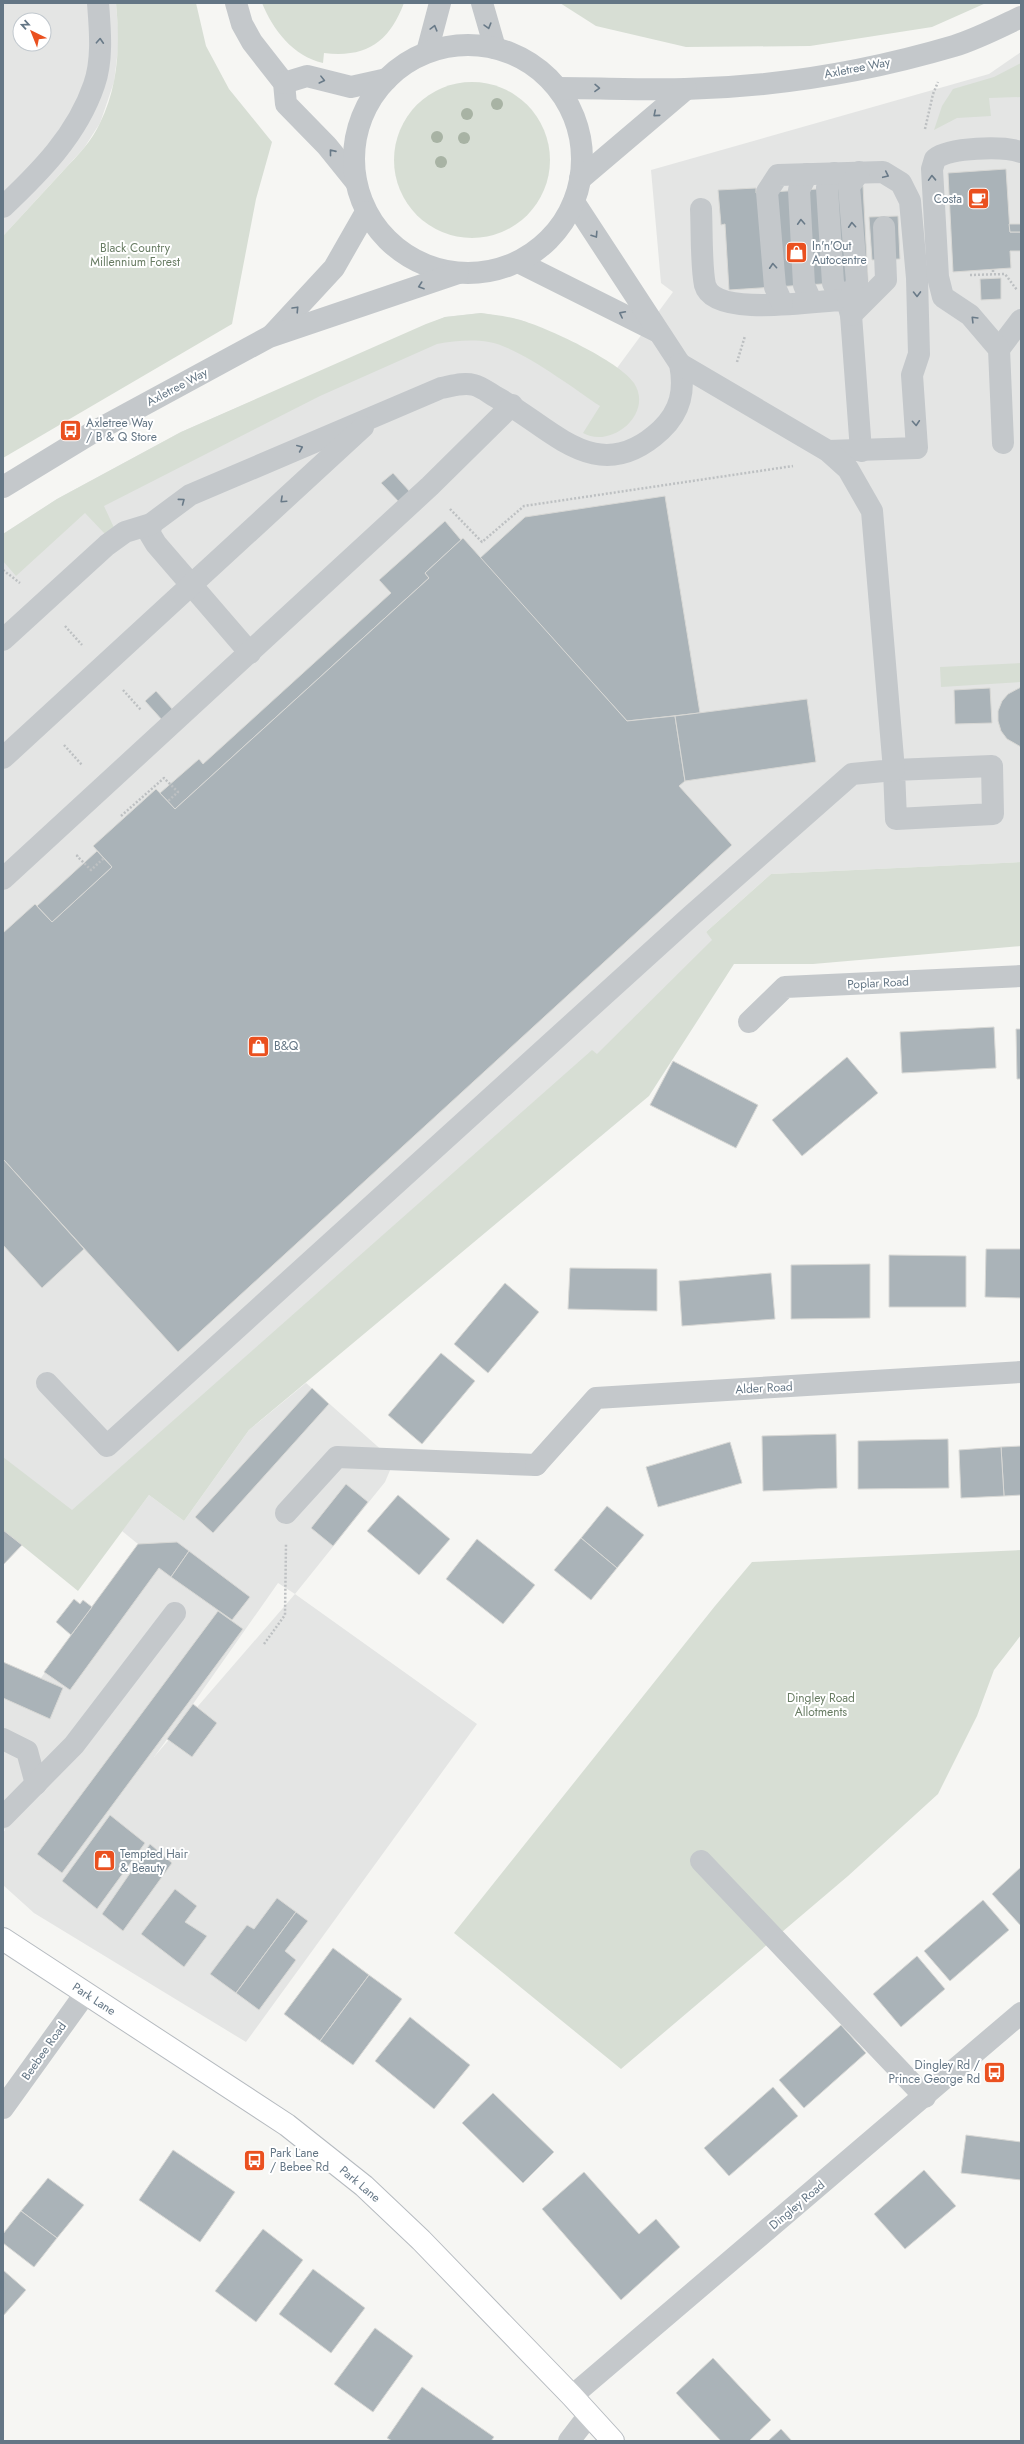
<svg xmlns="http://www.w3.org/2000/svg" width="1024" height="2444" font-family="Jost,sans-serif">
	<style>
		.built { fill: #e4e5e4; fill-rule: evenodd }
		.green { fill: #d7ded4 }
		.building { fill: #aab3b8; stroke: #d8d8d5 }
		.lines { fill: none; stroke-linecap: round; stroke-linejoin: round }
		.secondary-casing { stroke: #b6bbc0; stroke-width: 24 }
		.path { stroke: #bdc0c2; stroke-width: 2.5; stroke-dasharray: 2 2; stroke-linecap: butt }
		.service { stroke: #c4c8cb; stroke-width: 22 }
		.minor { stroke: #c4c8cb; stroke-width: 22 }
		.tertiary { stroke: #c4c8cb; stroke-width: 22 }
		.secondary { stroke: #fff; stroke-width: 22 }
		.tree { fill: #a8b3a4 }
		.oneway { stroke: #697a88 }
		.labels { text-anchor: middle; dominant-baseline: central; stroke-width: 4; stroke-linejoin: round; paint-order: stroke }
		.street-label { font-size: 12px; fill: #647685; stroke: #fff }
		.poi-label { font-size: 12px; fill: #647685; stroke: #fff; text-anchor: start }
		.park-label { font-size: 12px; fill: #687c63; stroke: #fff }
	</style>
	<rect width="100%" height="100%" fill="#f6f6f3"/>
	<g class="built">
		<path d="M3 3H116L119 41 114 82 100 123 84 148 3 236ZM20 20H44V44H20Z"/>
		<path d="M1021 52V862L771 874 706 932 713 940 597 1055 64 1534 3 1485V534L57 499 181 432 445 317 481 313 521 320 577 345 617 368 673 292 661 283 651 170 989 74Z"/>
		<path d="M306 1383 394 1461 385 1482 295 1594 477 1724 246 2042 34 1913 3 1885V1833L5 1830 3 1828V1662L41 1678 138 1544 122 1531 149 1495 184 1521 249 1430ZM278 1583 295 1594 154 1757 193 1704Z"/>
	</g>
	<g class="green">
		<path d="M116 3H196L206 46 229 89 272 142 256 199 232 324 3 458V236C23 214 43 193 63 171 77 156 92 141 100 123 119 84 120 44 116 3Z"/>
		<path d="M262 3H404C389 42 367 58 324 53L323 63C293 56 273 30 262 3Z"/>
		<path d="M560 3H986L932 27 810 46 686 47 596 26Z"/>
		<path d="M1021 63V97L989 98 991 116 957 118 934 130 942 106 953 89 994 77Z"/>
		<circle cx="472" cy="160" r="78"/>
		<path d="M481 313C494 315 507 316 520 320 546 327 619 361 634 383 654 414 611 449 583 433L600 406C573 388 519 347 489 342 471 339 454 341 437 344L320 396 104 506 116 532 105 534 85 513 16 576 3 561V534L57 499 181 432 426 324 445 317Z"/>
		<path d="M1021 663V682L941 687 940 667Z"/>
		<path d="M1021 862V946L813 964H734L649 1096 249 1430 184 1521 149 1495 78 1591 3 1530V1457L72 1510 592 1050 597 1054 712 940 706 932 771 874Z"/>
		<path d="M1021 1550V1635L994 1670 977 1716 938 1794 848 1876 621 2069 454 1933 715 1606 752 1562Z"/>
	</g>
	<g class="building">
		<path d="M1006 169 1010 232H1021V251H1010L1011 268 953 272 948 173Z"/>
		<path d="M863 186 868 281 729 290 725 224 721 225 718 190 756 188V193Z"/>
		<path d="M898 216 900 259 872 260 869 217Z"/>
		<path d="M1009 224H1021V232H1010Z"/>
		<path d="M1001 278V299L981 300 980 279Z"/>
		<path d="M393 473 411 493 400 503 381 483Z"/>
		<path d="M665 496 700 713 627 721 480 558 525 517Z"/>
		<path d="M445 521 461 540 425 573 429 578 175 809 160 793 199 759 203 764 391 593 379 580Z"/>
		<path d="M463 538 627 721 675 716 685 781 679 786 732 845 178 1352 3 1159V933L35 904 52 922 112 867 93 846 156 789 175 809 429 578 425 573Z"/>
		<path d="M1021 687V747L1007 739 1001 731 998 721V711L1002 701 1008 694Z"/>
		<path d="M990 688 992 723 955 724 954 690Z"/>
		<path d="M156 691 174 711 163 721 145 701Z"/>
		<path d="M807 699 816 762 685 781 675 716Z"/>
		<path d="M97 851 112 867 52 922 37 906Z"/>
		<path d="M994 1027 996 1068 902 1073 900 1032Z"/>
		<path d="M1016 1029H1021V1079H1017Z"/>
		<path d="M847 1057 878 1093 802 1156 772 1120Z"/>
		<path d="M673 1061 758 1105 736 1148 650 1105Z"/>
		<path d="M3 1159 84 1249 42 1288 3 1245Z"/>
		<path d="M986 1249H1021V1298L985 1297Z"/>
		<path d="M889 1255 966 1256V1307H889Z"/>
		<path d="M870 1264V1318L791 1319V1265Z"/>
		<path d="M570 1268 657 1269V1311L568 1309Z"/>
		<path d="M771 1273 775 1319 682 1326 679 1281Z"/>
		<path d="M505 1283 539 1312 488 1373 454 1344Z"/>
		<path d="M441 1353 475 1381 422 1444 388 1415Z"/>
		<path d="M312 1388 329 1404 213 1533 195 1517Z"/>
		<path d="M836 1434 837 1488 763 1491 762 1436Z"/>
		<path d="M948 1439 949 1488 858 1489V1441Z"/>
		<path d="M730 1442 742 1483 658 1507 646 1467Z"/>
		<path d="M1021 1446V1495L1004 1496 1001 1447Z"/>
		<path d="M1001 1447 1004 1496 961 1498 959 1450Z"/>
		<path d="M346 1484 368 1502 333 1546 311 1528Z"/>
		<path d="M398 1495 450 1539 419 1575 367 1531Z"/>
		<path d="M607 1506 644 1535 617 1568 581 1538Z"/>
		<path d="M3 1530 22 1545 3 1565Z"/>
		<path d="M581 1538 617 1568 591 1600 554 1570Z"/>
		<path d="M477 1539 535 1585 503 1624 446 1579Z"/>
		<path d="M177 1542 189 1551 171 1577 159 1568 70 1690 44 1672 138 1544Z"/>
		<path d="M189 1551 250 1597 232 1620 171 1577Z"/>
		<path d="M74 1599 80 1604 83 1600 92 1607 71 1635 56 1622Z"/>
		<path d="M218 1611 243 1629 62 1873 37 1854Z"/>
		<path d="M3 1662 63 1688 50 1719 3 1698Z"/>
		<path d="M193 1704 217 1723 192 1757 167 1739Z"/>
		<path d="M110 1815 145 1843 97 1909 62 1881Z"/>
		<path d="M150 1844 172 1863 123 1931 102 1914Z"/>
		<path d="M1021 1867V1926L992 1894Z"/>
		<path d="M175 1889 197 1906 185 1922 207 1936 184 1967 141 1934Z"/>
		<path d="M277 1898 296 1912 236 1993 210 1974 247 1925 254 1929Z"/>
		<path d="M983 1900 1009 1930 950 1981 924 1951Z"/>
		<path d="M296 1912 308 1921 285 1951 296 1960 259 2010 236 1993Z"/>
		<path d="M333 1948 369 1975 320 2041 284 2014Z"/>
		<path d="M917 1956 945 1989 901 2027 873 1994Z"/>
		<path d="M369 1975 402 1999 353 2065 320 2041Z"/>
		<path d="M410 2017 470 2065 434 2109 375 2061Z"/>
		<path d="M841 2025 866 2053 804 2108 779 2080Z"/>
		<path d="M773 2087 798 2116 729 2176 704 2148Z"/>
		<path d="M493 2093 554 2152 523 2183 462 2123Z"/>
		<path d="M966 2135 1021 2142V2180L961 2173Z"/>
		<path d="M173 2150 235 2192 200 2242 139 2200Z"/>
		<path d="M924 2170 956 2206 905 2249 874 2214Z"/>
		<path d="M584 2172 639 2234 656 2219 680 2247 621 2300 542 2209Z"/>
		<path d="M48 2178 84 2205 57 2238 21 2211Z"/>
		<path d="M21 2211 57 2238 34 2267 3 2243V2234Z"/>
		<path d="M263 2229 303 2260 256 2322 215 2291Z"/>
		<path d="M313 2269 365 2308 331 2353 279 2314Z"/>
		<path d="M3 2270 26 2290 3 2316Z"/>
		<path d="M375 2328 413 2356 373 2412 334 2384Z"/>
		<path d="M713 2358 771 2420 749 2441H721L676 2393Z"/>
		<path d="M422 2387 494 2437 491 2441H392L387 2438Z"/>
		<path d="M781 2429 792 2441H768Z"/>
	</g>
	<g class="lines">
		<defs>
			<path id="secondary" d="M3 1939 287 2125 364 2186 421 2240 572 2396 613 2441"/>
		</defs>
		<use href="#secondary" class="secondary-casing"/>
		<g class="path">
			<path d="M925 129 933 94 938 82"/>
			<path d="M993 270V274"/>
			<path d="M970 275 1005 274 1017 290"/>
			<path d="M737 362 745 336"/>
			<path d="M450 509 482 542 524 506 793 466"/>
			<path d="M3 570 20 583"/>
			<path d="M65 626 82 645"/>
			<path d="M123 690 141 710"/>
			<path d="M64 745 82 765"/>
			<path d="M121 816 164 778 178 792 168 801"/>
			<path d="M78 855 77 856 91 870 104 858"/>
			<path d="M264 1644 285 1615 286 1544"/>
		</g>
		<g class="service">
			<path d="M236 3 242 24 252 42 284 83 286 104 327 146 356 182"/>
			<path d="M482 3 495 48"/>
			<path d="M427 52 440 3"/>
			<path d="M284 83 307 76 351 87 387 79"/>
			<path d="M834 173 827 188 833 283 841 300"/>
			<path d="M807 174 799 190 804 285 811 301"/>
			<path d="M3 207C40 172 77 135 94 85 103 60 100 29 98 3"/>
			<path d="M701 209C702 230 701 267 705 285 714 318 815 301 841 300L848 304 851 315 861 451"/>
			<path d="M518 262 656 331"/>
			<path d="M782 303 775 287 767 192 778 175 883 172 901 183 910 201 917 278 919 354 912 375 917 448 828 451"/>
			<path d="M848 304 857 282 849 187 859 172"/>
			<path d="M851 315 886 280 884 227"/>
			<path d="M999 349 1021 320"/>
			<path d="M1003 443 999 349 970 315 943 297 938 277 932 169 935 159C950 147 1003 146 1021 152"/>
			<path d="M151 524 150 534 156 544 250 653"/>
			<path d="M3 640 107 545 125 532 151 524 190 495 441 388C452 386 463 382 474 385 482 387 489 393 496 397 552 427 597 490 661 430 681 411 685 390 680 364L574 202"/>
			<path d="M3 758 363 427"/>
			<path d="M992 766 993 814 896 819 894 770Z"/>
			<path d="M3 879 430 486 512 405"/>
			<path d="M47 1383 107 1446 691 916 852 774 894 770 872 511 848 469 828 451 680 364"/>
			<path d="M286 1513 337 1457 536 1465"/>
			<path d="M3 1739 27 1751 36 1784"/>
			<path d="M3 1817 74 1745 175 1613"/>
			<path d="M701 1861 925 2097"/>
		</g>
		<g class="minor">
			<path d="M749 1022 785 987 1021 976"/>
			<path d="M536 1465 596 1398 1021 1372"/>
			<path d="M3 2108 85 1994"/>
			<path d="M572 2396 1021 2013"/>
			<path d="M569 2441 589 2415"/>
		</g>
		<g class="tertiary">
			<circle cx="468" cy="159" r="114"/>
			<path d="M558 88C600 88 643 90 685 89 775 87 869 71 954 46 977 39 1000 27 1021 17"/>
			<path d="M580 179 686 89"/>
			<path d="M272 335 334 268 366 212"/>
			<path d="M3 487 90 434 269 337 458 273"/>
		</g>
		<use href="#secondary" class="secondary"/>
	</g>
	<g class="tree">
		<circle cx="497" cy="104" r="6"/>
		<circle cx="467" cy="114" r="6"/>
		<circle cx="437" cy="137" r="6"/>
		<circle cx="464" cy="138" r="6"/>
		<circle cx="441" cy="162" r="6"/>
	</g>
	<defs><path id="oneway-chevron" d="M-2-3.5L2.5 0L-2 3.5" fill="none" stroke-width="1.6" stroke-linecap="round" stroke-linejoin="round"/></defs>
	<g class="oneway">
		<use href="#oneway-chevron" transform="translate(488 26) rotate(74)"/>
		<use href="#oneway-chevron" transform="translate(434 28) rotate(-75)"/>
		<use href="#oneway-chevron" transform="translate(100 41) rotate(-87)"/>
		<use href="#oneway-chevron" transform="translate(322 80) rotate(14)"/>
		<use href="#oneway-chevron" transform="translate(597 88) rotate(1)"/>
		<use href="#oneway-chevron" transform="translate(656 114) rotate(140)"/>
		<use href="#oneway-chevron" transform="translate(332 152) rotate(-129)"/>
		<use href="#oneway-chevron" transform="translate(886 175) rotate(25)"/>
		<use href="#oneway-chevron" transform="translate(932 178) rotate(-92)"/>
		<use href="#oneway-chevron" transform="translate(801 222) rotate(-93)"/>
		<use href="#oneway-chevron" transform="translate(852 225) rotate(-94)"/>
		<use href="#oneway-chevron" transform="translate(595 235) rotate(57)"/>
		<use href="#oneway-chevron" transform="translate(773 266) rotate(-94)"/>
		<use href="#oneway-chevron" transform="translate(421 286) rotate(161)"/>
		<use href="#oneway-chevron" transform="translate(917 294) rotate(89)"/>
		<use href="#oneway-chevron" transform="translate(296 309) rotate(-47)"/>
		<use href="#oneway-chevron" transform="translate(622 314) rotate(-153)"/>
		<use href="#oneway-chevron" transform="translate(974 319) rotate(-135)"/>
		<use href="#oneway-chevron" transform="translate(916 423) rotate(86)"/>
		<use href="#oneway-chevron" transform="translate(300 448) rotate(-23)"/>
		<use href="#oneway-chevron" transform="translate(283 500) rotate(137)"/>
		<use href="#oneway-chevron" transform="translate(182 501) rotate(-37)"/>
	</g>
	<defs>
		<symbol id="cafe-square" viewBox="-11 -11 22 22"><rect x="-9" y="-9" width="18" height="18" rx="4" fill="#ea501f" stroke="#fff"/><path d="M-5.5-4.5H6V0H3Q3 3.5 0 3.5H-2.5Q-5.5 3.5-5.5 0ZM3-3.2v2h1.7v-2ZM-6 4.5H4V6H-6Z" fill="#fff"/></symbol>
		<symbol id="shop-square" viewBox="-11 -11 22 22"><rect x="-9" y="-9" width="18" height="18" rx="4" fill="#ea501f" stroke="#fff"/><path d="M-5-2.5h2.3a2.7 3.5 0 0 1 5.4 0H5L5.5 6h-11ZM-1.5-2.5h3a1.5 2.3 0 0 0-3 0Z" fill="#fff"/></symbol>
		<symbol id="bus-square" viewBox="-11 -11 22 22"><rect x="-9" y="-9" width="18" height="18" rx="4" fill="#ea501f" stroke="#fff"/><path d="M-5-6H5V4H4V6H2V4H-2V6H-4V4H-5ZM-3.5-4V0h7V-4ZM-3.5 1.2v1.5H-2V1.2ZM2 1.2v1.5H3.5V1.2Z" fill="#fff"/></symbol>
	</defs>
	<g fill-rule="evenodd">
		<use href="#cafe-square" x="966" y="186" width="25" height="25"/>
		<use href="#shop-square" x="784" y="240" width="25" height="25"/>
		<use href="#bus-square" x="58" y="418" width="25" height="25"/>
		<use href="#shop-square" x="246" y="1034" width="25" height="25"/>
		<use href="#shop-square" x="92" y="1848" width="25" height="25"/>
		<use href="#bus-square" x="982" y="2060" width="25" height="25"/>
		<use href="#bus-square" x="242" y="2148" width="25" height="25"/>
	</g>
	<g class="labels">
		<g class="street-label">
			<text transform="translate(857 68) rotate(-11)">Axletree Way</text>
			<text transform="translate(177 387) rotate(-28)">Axletree Way</text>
			<text transform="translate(878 983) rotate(-3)">Poplar Road</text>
			<text transform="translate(764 1388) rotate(-3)">Alder Road</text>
			<text transform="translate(94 1999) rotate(33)">Park Lane</text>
			<text transform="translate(44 2051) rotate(-55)">Beebee Road</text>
			<text transform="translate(360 2184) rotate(40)">Park Lane</text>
			<text transform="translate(797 2205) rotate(-40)">Dingley Road</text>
		</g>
		<g class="poi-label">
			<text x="962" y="199" text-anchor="end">Costa</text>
			<text x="812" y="246">In'n'Out<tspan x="812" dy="14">Autocentre</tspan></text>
			<text x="86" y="423">Axletree Way<tspan x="86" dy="14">/ B &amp; Q Store</tspan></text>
			<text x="274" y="1046">B&amp;Q</text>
			<text x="120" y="1854">Tempted Hair<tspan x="120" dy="14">&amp; Beauty</tspan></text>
			<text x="980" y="2065" text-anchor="end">Dingley Rd /<tspan x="980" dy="14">Prince George Rd</tspan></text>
			<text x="270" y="2153">Park Lane<tspan x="270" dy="14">/ Bebee Rd</tspan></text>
		</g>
		<g class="park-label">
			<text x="135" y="248">Black Country<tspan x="135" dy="14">Millennium Forest</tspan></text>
			<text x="821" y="1698">Dingley Road<tspan x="821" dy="14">Allotments</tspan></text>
		</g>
	</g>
	<rect width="1024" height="2444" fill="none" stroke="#647685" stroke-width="8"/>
	<g transform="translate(32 32) rotate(317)"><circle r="19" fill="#ffffff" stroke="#c1c8ce"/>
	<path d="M0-3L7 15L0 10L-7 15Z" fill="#ea501f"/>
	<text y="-6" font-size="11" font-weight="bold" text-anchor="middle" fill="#647685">N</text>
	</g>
</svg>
